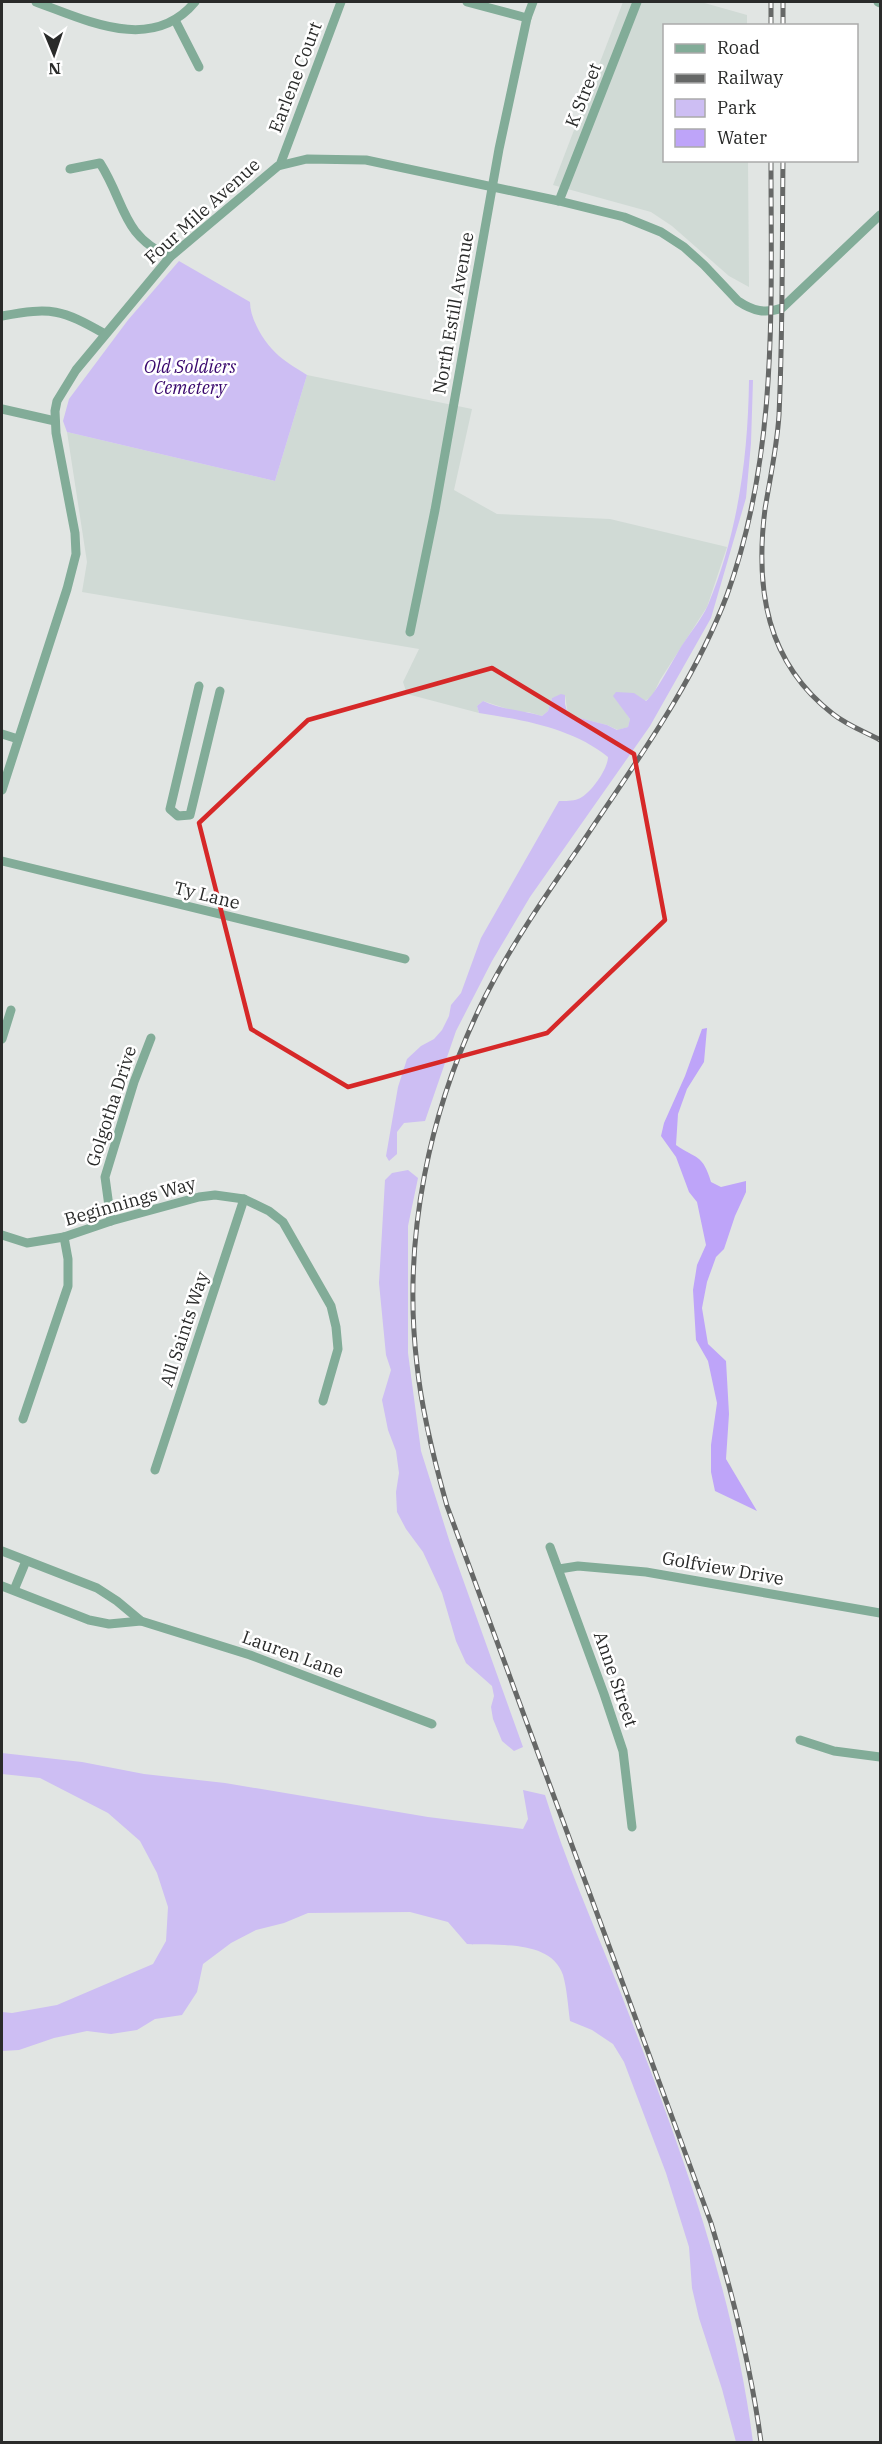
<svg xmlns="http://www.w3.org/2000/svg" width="882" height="2444" font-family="'IBM Plex Serif',serif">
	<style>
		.built { fill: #d0dad5 }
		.green { fill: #cdbef3 }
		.water { fill: #bea4f9 }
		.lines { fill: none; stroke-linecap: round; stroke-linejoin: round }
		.minor { stroke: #82ac98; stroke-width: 9 }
		.rail-casing { stroke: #666867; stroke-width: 5 }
		.rail { stroke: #fff; stroke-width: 3; stroke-dasharray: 9; stroke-linecap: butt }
		.marked { fill: none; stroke: #d62828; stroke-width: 4.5; stroke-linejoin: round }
		.labels { text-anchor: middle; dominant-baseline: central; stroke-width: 5; stroke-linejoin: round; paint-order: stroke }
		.street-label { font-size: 18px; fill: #2a2b2a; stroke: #fff }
		.park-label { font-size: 18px; font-style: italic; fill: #39076d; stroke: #fff }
	</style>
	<rect width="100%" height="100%" fill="#e1e5e3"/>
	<g class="built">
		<path d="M623 2H701L747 15V25L664 26V160L748 161 749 287 729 276 672 226 651 212 553 185Z"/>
		<path d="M307 375 472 409 454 490 497 514 610 519 727 547 707 607 660 680 652 697 625 711 630 719 628 727 618 730 607 725 568 715 565 695 552 698 548 711 542 716 528 712H517L483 701 477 706 479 713 407 694 403 682 419 649 82 592 87 562 67 432 275 481Z"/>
	</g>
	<g class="green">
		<path d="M179 261 250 302C250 320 265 344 279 356 287 363 298 369 307 375L275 481 67 432 63 421 69 399 128 320Z"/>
		<path d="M749 380H753L751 443 746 498 711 618 650 726 530 897 492 961 456 1031 425 1121 404 1123 397 1132V1154L389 1161 386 1156 398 1087 407 1059 421 1046 434 1039 442 1030 449 1016 451 1005 461 993 481 938 559 801C565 801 573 801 578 799 590 795 608 769 608 757 572 728 523 720 479 713L477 706 483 701C502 710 522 710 542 716L548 711 552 698 561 694 565 695V704L568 715 607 725 617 730 628 727 630 719 613 696 616 692 634 693 646 701C654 696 672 662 678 652 687 636 701 621 708 605 738 533 748 457 749 380Z"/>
		<path d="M408 1170 418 1178 408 1226V1353L421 1451 451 1546 523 1747 514 1751 502 1741 493 1719 491 1707 494 1696 492 1686 466 1663 456 1641 442 1593 423 1552 406 1529 397 1512 396 1492 399 1473 396 1451 388 1430 382 1400 391 1370 386 1355 379 1283 385 1180 392 1173Z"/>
		<path d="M2 1753 82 1762 144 1774 225 1783 428 1817 523 1829 528 1819 523 1790 545 1795C565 1860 593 1923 618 1986 675 2133 733 2285 753 2442H736L722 2389 699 2318 692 2288 689 2247 666 2173 624 2062 613 2044 592 2030 570 2021C568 2006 567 1989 563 1975 551 1939 497 1946 467 1944L448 1922 410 1912 308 1913 284 1923 256 1930 231 1943 203 1964 197 1992 182 2015 155 2019 137 2030 111 2034 87 2031 54 2038 19 2050 2 2051V2012L12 2013 57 2005 153 1964 166 1941 168 1907 157 1873 140 1841 108 1813 40 1778 2 1774Z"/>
	</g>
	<path class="water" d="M707 1028 704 1062 687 1089 678 1114 676 1145C696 1159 703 1154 711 1182L721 1187 746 1181V1192L735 1216 724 1249 716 1257 707 1282 702 1308 708 1344 726 1361 729 1414 726 1459 757 1511 715 1491 711 1472V1445L717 1403 708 1361 696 1340 693 1290 697 1265 706 1245 697 1202 689 1192 676 1157 661 1136 664 1123 685 1076 702 1029Z"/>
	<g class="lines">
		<g class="minor">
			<path d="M36 2C86 20 152 54 195 2"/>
			<path d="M467 2 527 18"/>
			<path d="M878 2 880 3"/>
			<path d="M175 20 199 67"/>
			<path d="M280 165 341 2"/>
			<path d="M70 169 100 163C126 204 121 235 170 257"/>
			<path d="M559 201 637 2"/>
			<path d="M2 316C52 307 61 309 105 334"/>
			<path d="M2 409 55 421"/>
			<path d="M410 632 435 510 499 149 527 18 533 2"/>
			<path d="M199 686 170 809 178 816 190 815 220 691"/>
			<path d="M2 734 18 739"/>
			<path d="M2 790 67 589 76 554 75 533 56 433 55 411 57 401 76 370 170 257 278 166 307 159 366 160 559 201 624 217 661 232 684 247 704 265 738 301C753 311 765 314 782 308L880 215"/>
			<path d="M2 861 405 959"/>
			<path d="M2 1039 11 1010"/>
			<path d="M111 1221 105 1177 134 1082 151 1038"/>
			<path d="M2 1235 27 1243 64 1237 111 1221 199 1197 215 1195 244 1199 269 1211 283 1222 331 1306 336 1327 338 1349 323 1401"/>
			<path d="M23 1419 68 1286V1259L64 1237"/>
			<path d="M155 1470 244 1199"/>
			<path d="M550 1547 604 1694 623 1751 632 1827"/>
			<path d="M2 1551 97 1588 117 1601 141 1621 250 1655 432 1724"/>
			<path d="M559 1569 578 1566 646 1572 880 1613"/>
			<path d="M2 1586 89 1620 109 1624 141 1621"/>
			<path d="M14 1590 26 1561"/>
			<path d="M800 1740 834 1751 880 1757"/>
		</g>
		<defs>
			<g id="rail">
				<path d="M771 26V2"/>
				<path d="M783 26V2"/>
				<path d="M783 160C782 245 783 330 779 415 777 447 770 478 765 509 755 589 766 662 833 714 847 725 865 732 880 740"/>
				<path d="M761 2442C751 2368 733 2295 711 2223L447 1506C434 1460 422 1413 417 1365 402 1239 429 1108 486 995 513 942 548 892 582 843 635 763 693 685 727 595 778 454 771 308 771 160"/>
			</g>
		</defs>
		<use href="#rail" class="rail-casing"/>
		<use href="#rail" class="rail"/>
	</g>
	<path class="marked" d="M492 668 634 754 665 920 547 1033 348 1087 251 1029 199 823 308 720Z"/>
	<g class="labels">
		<g class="street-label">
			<text transform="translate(295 77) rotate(-69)">Earlene Court</text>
			<text transform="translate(583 95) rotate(-68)">K Street</text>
			<text transform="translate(202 211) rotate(-42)">Four Mile Avenue</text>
			<text transform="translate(453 313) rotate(-80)">North Estill Avenue</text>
			<text transform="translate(207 895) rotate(14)">Ty Lane</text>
			<text transform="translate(111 1106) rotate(-72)">Golgotha Drive</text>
			<text transform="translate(130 1201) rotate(-16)">Beginnings Way</text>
			<text transform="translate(184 1329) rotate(-72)">All Saints Way</text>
			<text transform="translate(723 1568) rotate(10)">Golfview Drive</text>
			<text transform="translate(293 1654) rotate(20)">Lauren Lane</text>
			<text transform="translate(616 1679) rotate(71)">Anne Street</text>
		</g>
		<g class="park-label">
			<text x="190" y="366">Old Soldiers<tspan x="190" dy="21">Cemetery</tspan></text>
		</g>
	</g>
	<rect width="882" height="2444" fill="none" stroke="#2a2b2a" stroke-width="6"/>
	<rect x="663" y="24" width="195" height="138" fill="#ffffff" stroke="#aaaaaa" stroke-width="1.5"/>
	<rect x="675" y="44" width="30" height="9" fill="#82ac98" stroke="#aaaaaa" stroke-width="1.5"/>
	<text x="717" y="54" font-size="18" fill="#2a2b2a">Road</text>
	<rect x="675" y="74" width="30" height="9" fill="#666867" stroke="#aaaaaa" stroke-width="1.5"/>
	<text x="717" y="84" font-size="18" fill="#2a2b2a">Railway</text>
	<rect x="675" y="99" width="30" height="18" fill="#cdbef3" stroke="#aaaaaa" stroke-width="1.5"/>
	<text x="717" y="114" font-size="18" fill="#2a2b2a">Park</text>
	<rect x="675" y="129" width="30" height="18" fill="#bea4f9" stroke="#aaaaaa" stroke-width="1.5"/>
	<text x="717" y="144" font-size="18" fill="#2a2b2a">Water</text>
	<g transform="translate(54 54) rotate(178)" stroke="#ffffff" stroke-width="4.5" paint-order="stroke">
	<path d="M0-4.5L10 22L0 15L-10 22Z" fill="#2a2b2a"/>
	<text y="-9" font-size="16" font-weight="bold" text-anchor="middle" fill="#2a2b2a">N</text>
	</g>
</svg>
